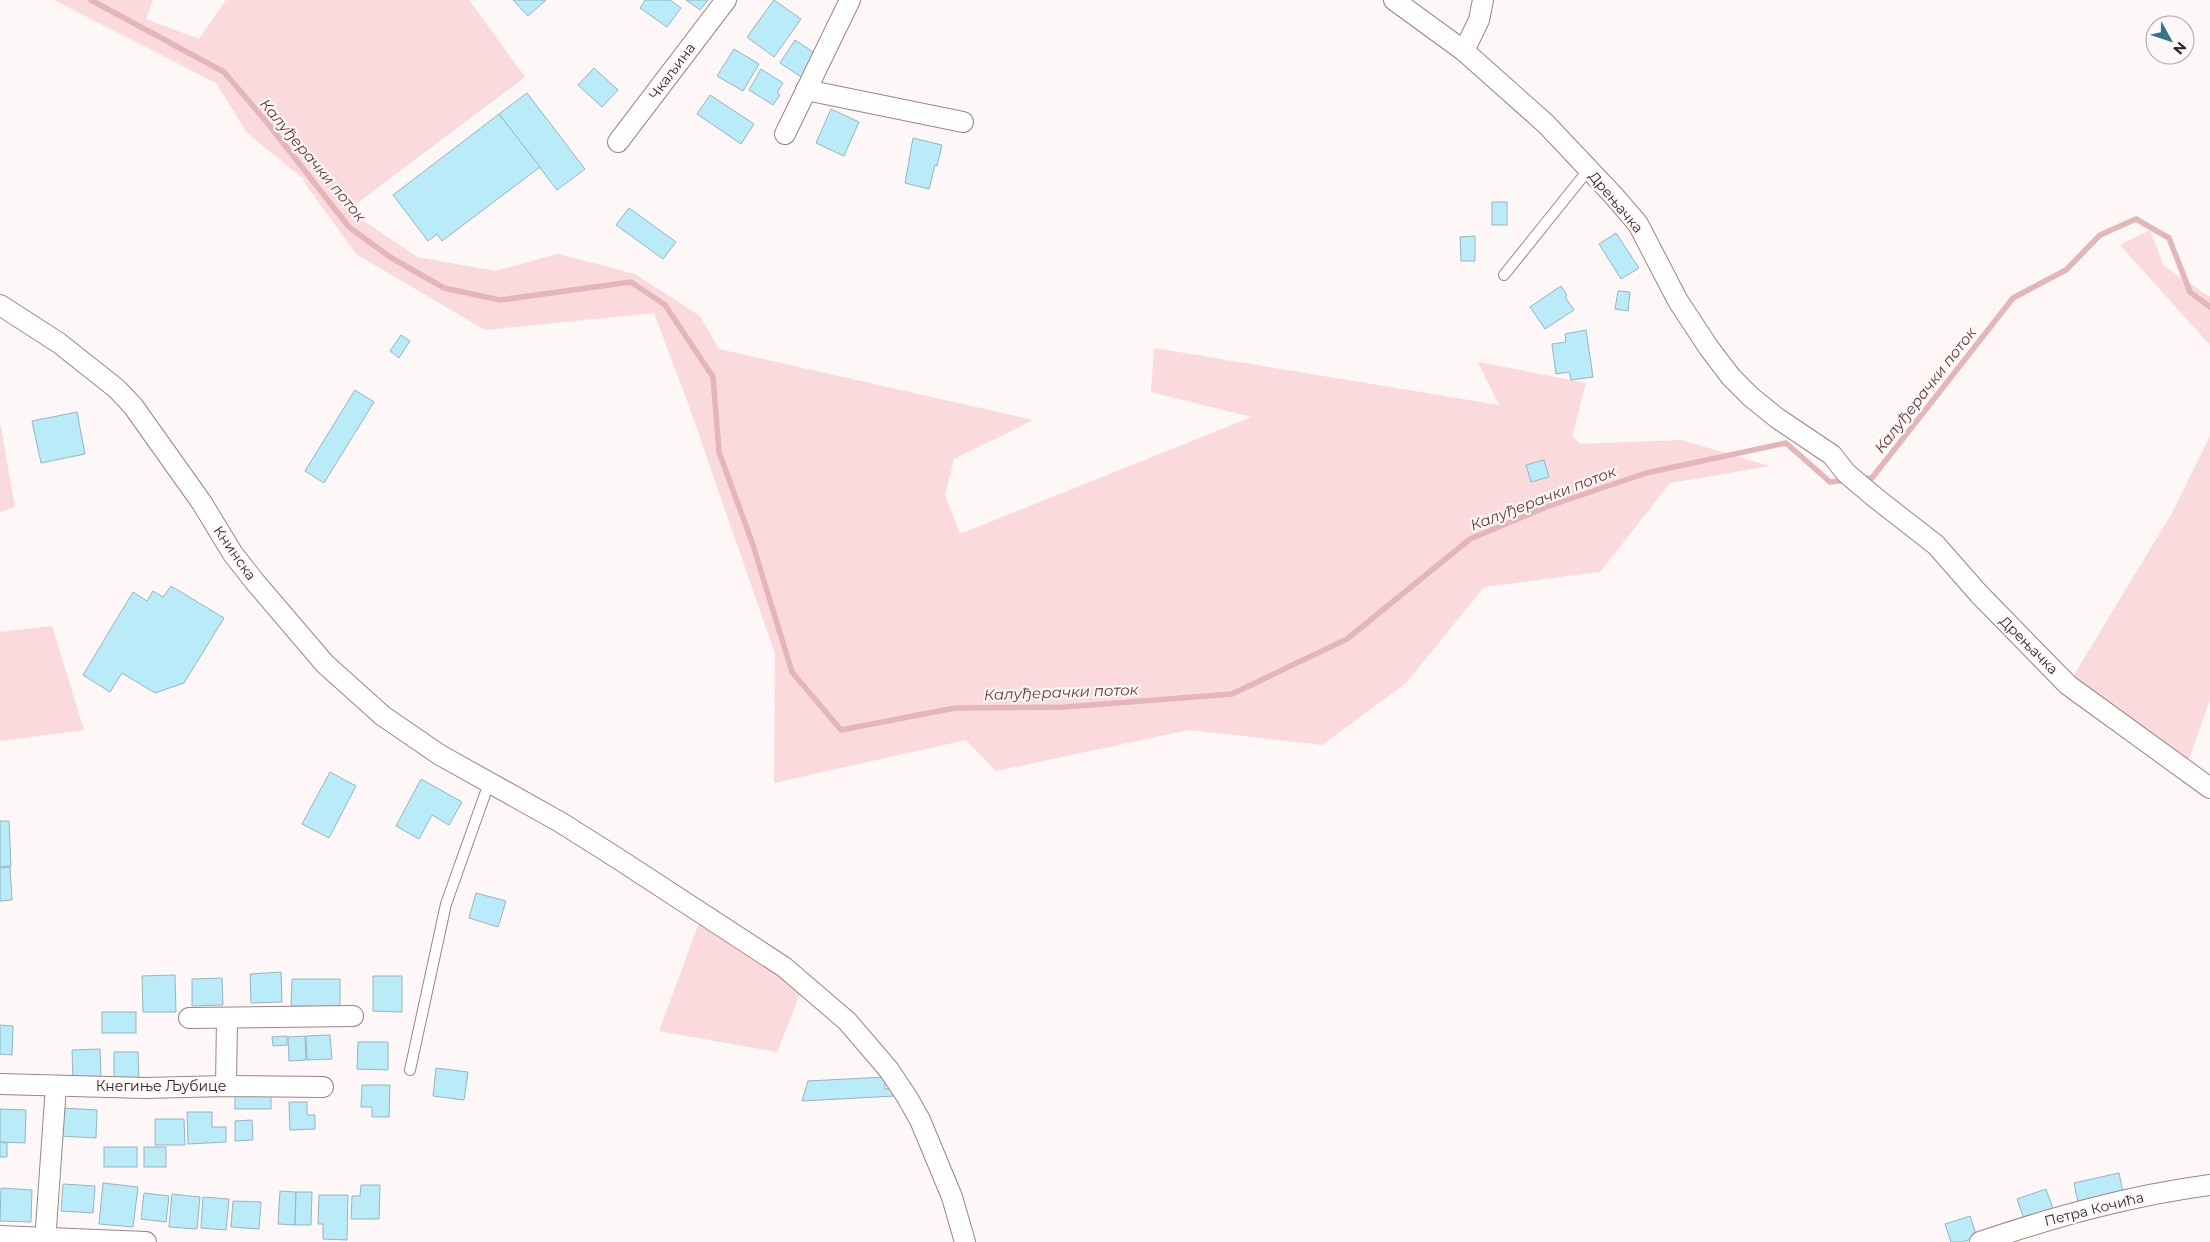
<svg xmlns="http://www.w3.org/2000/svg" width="2210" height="1242" font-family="Montserrat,sans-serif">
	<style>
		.green { fill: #fadadc }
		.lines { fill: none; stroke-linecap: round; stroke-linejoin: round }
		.stream { stroke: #e4b5b9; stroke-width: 5.5 }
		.building { fill: #baebf8; stroke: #95b6bf }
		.service-casing { stroke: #a18284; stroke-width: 12 }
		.minor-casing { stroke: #a18284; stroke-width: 22 }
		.service { stroke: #fff; stroke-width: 10 }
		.minor { stroke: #fff; stroke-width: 20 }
		.labels { text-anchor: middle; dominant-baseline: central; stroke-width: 4.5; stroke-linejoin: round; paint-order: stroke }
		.street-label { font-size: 14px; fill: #322627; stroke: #fef7f8 }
		.water-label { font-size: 15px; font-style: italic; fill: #6f343b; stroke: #fef7f8 }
	</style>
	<rect width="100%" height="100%" fill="#fef7f8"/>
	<g class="green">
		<path d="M54 0H153L146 19 199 39 226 0H469L525 77 348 210 417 257 495 271 558 254 635 274 700 316 719 349 1033 420 954 459 945 495 960 534 1252 417 1151 392 1154 348 1499 405 1478 362 1586 383 1572 436 1580 444 1681 440 1770 466 1670 483 1600 572 1484 587 1406 683 1322 745 1189 730 996 771 966 740 774 783 775 654 689 406 654 313 485 330 356 254 302 179 309 183 248 134 216 83Z"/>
		<path d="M2150 230 2164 266 2210 297V345L2120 245Z"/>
		<path d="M0 422 15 507 0 512Z"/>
		<path d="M2210 436V700L2185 770 2068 685 2172 513Z"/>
		<path d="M52 626 84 730 0 741V632Z"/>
		<path d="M699 923 776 972 800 994 777 1052 659 1031Z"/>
	</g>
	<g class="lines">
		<g class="stream">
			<path d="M91 0 224 72 265 120 349 227 390 257 444 288 500 300 631 282 665 305 713 377 719 452 752 542 792 672 841 730 955 708 1065 707 1232 694 1347 639 1470 539 1549 506 1646 473 1786 443 1830 482 1847 480"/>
			<path d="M1862 479 1872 478 2013 298 2066 270 2100 235 2136 219 2169 238 2190 292 2210 307"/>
		</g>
	</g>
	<g class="building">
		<path d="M513 0H546L528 16Z"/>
		<path d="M645 0H670L681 8 667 27 640 8Z"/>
		<path d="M686 0H708L700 10Z"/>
		<path d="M774 0 801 19 774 57 747 37Z"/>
		<path d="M795 40 818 55 803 78 780 63Z"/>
		<path d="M734 49 759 64 743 91 717 76Z"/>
		<path d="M594 68 618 90 602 107 578 85Z"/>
		<path d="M761 69 783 83 777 93 780 95 773 105 749 90Z"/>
		<path d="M527 93 585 169 557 190 499 114Z"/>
		<path d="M710 95 754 124 741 144 697 114Z"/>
		<path d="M831 109 859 122 844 156 816 143Z"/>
		<path d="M499 114 540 167 442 241 437 234 428 241 393 195Z"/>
		<path d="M913 138 942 145 937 166 935 165 929 189 905 183Z"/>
		<rect x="1492" y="202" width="15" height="23"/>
		<path d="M629 208 676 242 663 259 616 225Z"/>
		<path d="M1616 233 1639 268 1621 279 1599 244Z"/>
		<path d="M1475 236V261H1461L1460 237Z"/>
		<path d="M1561 286 1567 295 1565 297 1574 310 1545 329 1530 307Z"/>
		<path d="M1618 291 1630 292 1628 311 1615 309Z"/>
		<path d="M1586 330 1593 377 1571 380 1569 372 1556 374 1552 344 1566 342 1565 334Z"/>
		<path d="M401 335 410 341 399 358 390 351Z"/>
		<path d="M355 390 374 402 324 483 305 471Z"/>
		<path d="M77 412 85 454 41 463 32 421Z"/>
		<path d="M1544 460 1549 477 1531 482 1526 465Z"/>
		<path d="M171 586 224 618 184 683 155 693 122 673 110 692 83 675 133 592 147 601 153 591 163 597Z"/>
		<path d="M330 772 356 786 329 838 302 824Z"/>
		<path d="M421 779 462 802 449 825 432 815 419 839 396 826Z"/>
		<path d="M0 821H9L11 866 0 867Z"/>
		<path d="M10 867 12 900 0 901V868Z"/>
		<path d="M476 893 506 901 498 927 469 918Z"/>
		<path d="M281 972 282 1002 251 1003 250 974Z"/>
		<path d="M175 975 176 1012H143L142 976Z"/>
		<path d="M373 976H402V1012L373 1011Z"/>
		<path d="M222 978 223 1005 192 1006V979Z"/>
		<path d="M292 979H340V1007L291 1006Z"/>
		<rect x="102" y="1012" width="34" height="21"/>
		<path d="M0 1025 13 1026 12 1055 0 1054Z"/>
		<path d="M330 1035 332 1059 307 1060 306 1036Z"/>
		<path d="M287 1036V1045L273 1046 272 1037Z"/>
		<path d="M305 1036 306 1060 289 1061 288 1037Z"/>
		<path d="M358 1042H388V1070L357 1069Z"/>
		<path d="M100 1049 101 1079 73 1080 72 1050Z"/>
		<path d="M114 1052H138L139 1080 114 1081Z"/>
		<path d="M436 1068 468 1072 464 1100 433 1096Z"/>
		<path d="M885 1077V1089L894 1088 895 1096 802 1101 808 1081Z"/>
		<path d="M362 1085H390L389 1117H372V1107H361Z"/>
		<rect x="235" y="1092" width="36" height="17"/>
		<path d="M289 1102H307V1115H315V1129L290 1130Z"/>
		<path d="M62 1108 97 1110 96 1138 60 1136Z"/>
		<path d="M0 1109 26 1110 25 1143 0 1142Z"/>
		<path d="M187 1112H212V1127H226V1142L188 1144Z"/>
		<path d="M155 1119H184L185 1145H155Z"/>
		<path d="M252 1120 253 1140 235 1141V1121Z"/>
		<path d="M0 1142 7 1143V1157H0Z"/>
		<rect x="104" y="1147" width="33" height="20"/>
		<rect x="144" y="1147" width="22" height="20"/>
		<path d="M2119 1173 2123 1192 2078 1202 2074 1183Z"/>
		<path d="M103 1183 138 1187 133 1227 99 1224Z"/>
		<path d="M63 1184 95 1186 93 1213 61 1211Z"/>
		<path d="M361 1185H380L379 1219H351L352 1196H360Z"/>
		<path d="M1 1188 32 1190 31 1222 0 1221Z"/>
		<path d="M2046 1189 2053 1209 2024 1219 2017 1199Z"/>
		<path d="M280 1191 296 1192 295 1225 278 1224Z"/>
		<path d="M296 1192H312L311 1225H295Z"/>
		<path d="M144 1193 169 1196 166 1222 141 1219Z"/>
		<path d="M172 1194 200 1197 197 1229 169 1227Z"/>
		<path d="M319 1195H348L347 1240 323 1239V1224H318Z"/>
		<path d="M203 1197 229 1199 226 1230 201 1228Z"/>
		<path d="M233 1201 261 1202 259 1229 231 1227Z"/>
		<path d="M1970 1216 1977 1237 1963 1242H1951L1945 1224Z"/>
	</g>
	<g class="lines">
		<defs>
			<g id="service">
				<path d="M1504 275 1589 169"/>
				<path d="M410 1070 446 904 489 783"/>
			</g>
			<g id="minor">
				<path d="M1394 0 1464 51 1546 124 1614 196 1638 224 1678 301 1709 348 1731 377 1751 397 1777 418 1832 455 1846 473 1877 499 1936 545 1979 594 2068 685 2210 788"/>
				<path d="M1464 51 1479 20 1483 0"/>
				<path d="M806 90 963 122"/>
				<path d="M785 134 850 0"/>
				<path d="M618 142 726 0"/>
				<path d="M0 305 59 343 117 389 133 406 202 503 233 554 255 582 325 664 383 716 440 755 560 822 617 858 784 967 847 1021 889 1070 907 1097 920 1120 952 1197 965 1242"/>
				<path d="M189 1018 353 1016"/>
				<path d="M0 1084 145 1088 226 1086 323 1087"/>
				<path d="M226 1086 227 1018"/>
				<path d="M0 1236 146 1242"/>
				<path d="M45 1242 56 1086"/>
				<path d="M1980 1242C2057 1216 2129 1196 2210 1185"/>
			</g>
		</defs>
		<use href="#service" class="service-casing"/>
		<use href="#minor" class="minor-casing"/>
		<use href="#service" class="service"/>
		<use href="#minor" class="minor"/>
	</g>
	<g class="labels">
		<g class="street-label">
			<text transform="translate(672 71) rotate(-53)">Чкаљина</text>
			<text transform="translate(1616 202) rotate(50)">Дрењачка</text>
			<text transform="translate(235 553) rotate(55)">Книнска</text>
			<text transform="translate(2029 645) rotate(45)">Дрењачка</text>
			<text x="161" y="1086">Кнегиње Љубице</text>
			<text transform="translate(2094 1209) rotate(-14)">Петра Кочића</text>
		</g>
		<g class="water-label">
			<text transform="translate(313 160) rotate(50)">Калуђерачки поток</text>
			<text transform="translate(1925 390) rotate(-52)">Калуђерачки поток</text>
			<text transform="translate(1543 498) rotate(-21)">Калуђерачки поток</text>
			<text transform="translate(1061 692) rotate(-2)">Калуђерачки поток</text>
		</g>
	</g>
	<g transform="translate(2170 40) rotate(130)"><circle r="24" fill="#fef7f8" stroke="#aca3a4"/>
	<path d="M0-4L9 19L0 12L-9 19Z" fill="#327586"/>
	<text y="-8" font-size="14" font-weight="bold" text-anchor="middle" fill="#322627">N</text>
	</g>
</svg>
